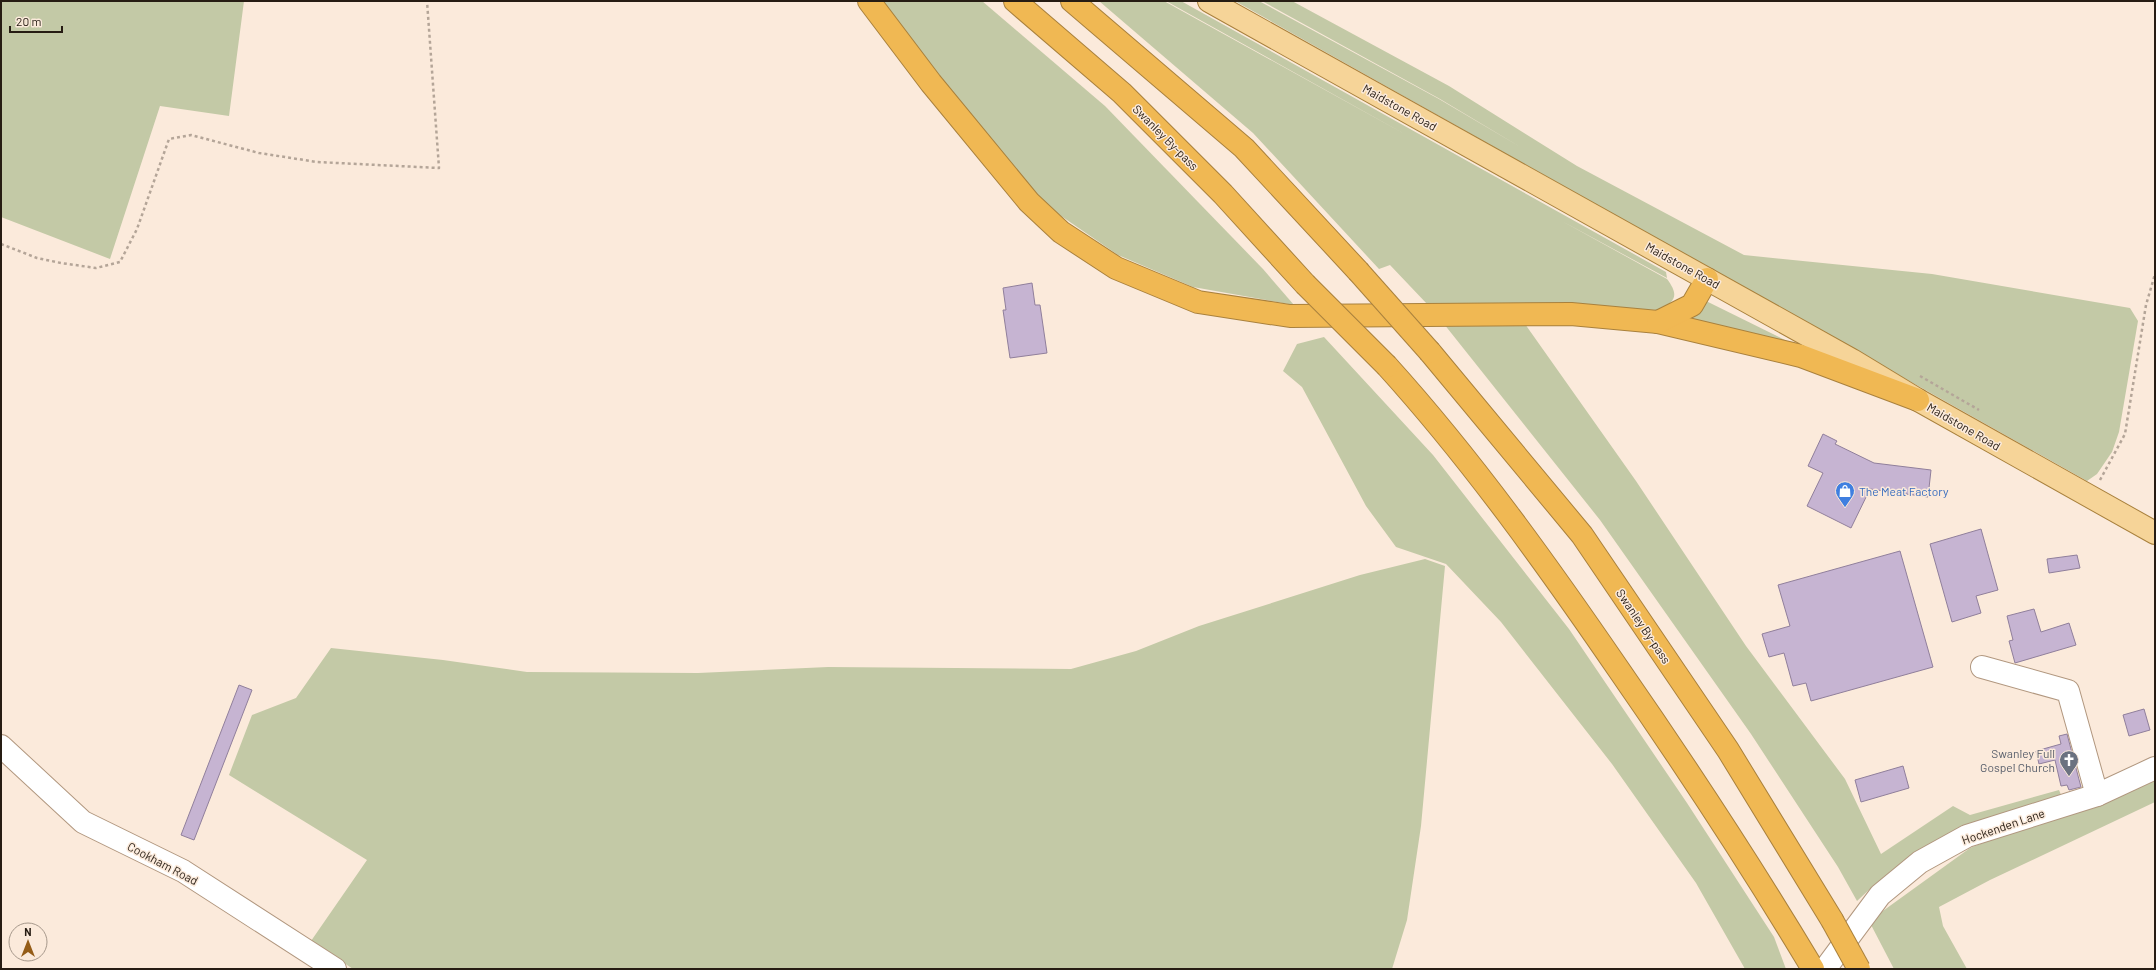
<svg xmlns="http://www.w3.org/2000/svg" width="2156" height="970" font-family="Barlow,sans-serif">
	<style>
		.green { fill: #c3c9a6 }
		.building { fill: #c6b4d2; stroke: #907f9b }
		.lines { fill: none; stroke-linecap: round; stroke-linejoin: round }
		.minor-casing { stroke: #b1977f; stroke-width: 24 }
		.major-casing { stroke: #a9813d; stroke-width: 24 }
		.highway-casing { stroke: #a9813d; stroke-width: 24 }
		.path { stroke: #b4a598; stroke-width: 2.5; stroke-dasharray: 3 3; stroke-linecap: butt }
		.minor { stroke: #fff; stroke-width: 22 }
		.major { stroke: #f6d498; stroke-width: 22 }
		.highway { stroke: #f0b853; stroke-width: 22 }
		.highway-bridge-casing { stroke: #a9813d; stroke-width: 24; stroke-linecap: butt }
		.highway-bridge { stroke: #f0b853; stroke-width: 22 }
		.labels { text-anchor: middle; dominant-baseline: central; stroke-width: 3; stroke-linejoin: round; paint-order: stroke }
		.street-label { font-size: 12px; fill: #261c13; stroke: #fbeadb }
		.shop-label { font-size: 12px; fill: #366cbe; stroke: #fbeadb; text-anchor: start }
		.worship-label { font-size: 12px; fill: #5b616d; stroke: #fbeadb; text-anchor: end }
	</style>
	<rect width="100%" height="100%" fill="#fbeadb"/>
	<g class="green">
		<path d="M1 1H244L229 116 160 106 110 259 1 217Z"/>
		<path d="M882 1H982L1105 106 1263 269 1294 305 1193 287 1118 255 1051 209 994 146Z"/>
		<path d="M1099 1H1164L1410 137 1166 1H1181L1666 272 1667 278 1560 220 1667 279C1679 295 1676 301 1659 310L1428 305 1390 265 1379 269 1253 133Z"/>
		<path d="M1235 1H1259L1439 99 1522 148 1440 99 1262 1H1292L1449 86 1577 166 1744 255 1932 274 2130 308 2138 321 2119 432 2112 452 2097 474 2087 481Z"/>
		<path d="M1702 299 1793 344 1689 326Z"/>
		<path d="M1444 324H1525L1636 481 1746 646 1845 779 1881 854 1953 806 1970 815 2059 790 2062 797 1913 856 1872 887 1857 901 1838 867 1751 734 1600 520Z"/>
		<path d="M1324 337 1433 455 1569 629 1687 803 1774 937 1786 969H1745L1696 883 1612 764 1501 622 1446 564 1396 547 1366 506 1302 387 1283 371 1297 344Z"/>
		<path d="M1425 559 1445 566 1421 826 1407 920 1392 969H353L311 941 367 860 229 775 252 715 296 698 331 648 443 660 527 672 698 673 828 667 1071 669 1136 651 1199 626 1360 575Z"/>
		<path d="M2155 777V802L1990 880 1939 907 1943 926 1967 969H1894L1869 921 1970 848 2019 829 2094 808Z"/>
	</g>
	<g class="building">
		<path d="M1032 283 1035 305H1040L1047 353 1010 358 1003 310H1006L1003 288Z"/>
		<path d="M1823 434 1837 441 1835 444 1874 463 1931 470 1928 497 1870 489 1851 528 1807 506 1823 473 1808 466Z"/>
		<path d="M1981 529 1998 590 1976 596 1981 613 1952 622 1930 544Z"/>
		<path d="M1900 551 1933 667 1811 701 1806 683 1793 686 1784 653 1769 657 1762 634 1790 626 1778 585Z"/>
		<path d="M2077 555 2080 568 2049 573 2047 559Z"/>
		<path d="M2034 609 2041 632 2069 623 2076 645 2015 663 2009 641 2013 640 2007 616Z"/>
		<path d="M239 685 252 690 194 840 181 835Z"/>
		<path d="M2144 709 2150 730 2129 736 2123 715Z"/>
		<path d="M2067 734 2081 787 2069 790 2067 785 2061 786 2055 760 2039 764 2036 751 2061 744 2059 736Z"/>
		<path d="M1903 766 1909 788 1861 802 1855 780Z"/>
	</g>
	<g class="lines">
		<defs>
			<g id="minor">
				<path d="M1982 667 2068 691 2097 795"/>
				<path d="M1 746 83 822 183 871 335 969"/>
				<path d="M1825 969 1880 895 1920 862 1967 836 2097 795 2155 768"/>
			</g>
			<path id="major" d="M1209 1 1852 360 1918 400 2155 533"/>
			<g id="highway">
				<path d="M869 1 931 83 1029 202 1061 232 1116 268 1198 302 1290 316 1571 314 1658 322 1801 356 1918 400"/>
				<path d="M1015 1 1122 93 1223 194 1305 284"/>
				<path d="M1072 1 1244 148 1358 271"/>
				<path d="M1658 322 1692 305 1707 279"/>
				<path d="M1430 352 1582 535 1728 750 1832 920"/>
				<path d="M1387 366C1472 460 1547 565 1619 670 1687 768 1752 867 1813 969"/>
			</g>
		</defs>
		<use href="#minor" class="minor-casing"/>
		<use href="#major" class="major-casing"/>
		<use href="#highway" class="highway-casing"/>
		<g class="path">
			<path d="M1 244 37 258 61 263 96 268 120 262 137 229 169 139 191 135 259 153 317 162 439 168 427 1"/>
			<path d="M1920 376 1979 410"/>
			<path d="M2100 480 2125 434 2146 305 2155 274"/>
		</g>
		<use href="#minor" class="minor"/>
		<use href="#major" class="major"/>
		<use href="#highway" class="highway"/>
		<defs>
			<g id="highway-bridge">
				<path d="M1358 271 1430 352"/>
				<path d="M1305 284 1387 366"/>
				<path d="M1832 920 1859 969"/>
			</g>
		</defs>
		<use href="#highway-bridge" class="highway-bridge-casing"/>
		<use href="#highway-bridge" class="highway-bridge"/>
	</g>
	<defs>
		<symbol id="shop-pin" viewBox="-11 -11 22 30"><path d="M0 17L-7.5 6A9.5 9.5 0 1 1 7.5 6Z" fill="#3f7fe0" stroke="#fbeadb"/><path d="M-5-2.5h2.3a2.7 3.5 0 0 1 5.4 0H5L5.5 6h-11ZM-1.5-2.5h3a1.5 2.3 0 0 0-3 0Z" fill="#fff"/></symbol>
		<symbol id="church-pin" viewBox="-11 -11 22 30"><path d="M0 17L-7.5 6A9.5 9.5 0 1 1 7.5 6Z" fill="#6b7280" stroke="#fbeadb"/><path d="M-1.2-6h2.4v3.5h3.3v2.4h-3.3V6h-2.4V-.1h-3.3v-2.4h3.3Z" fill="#fff"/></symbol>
	</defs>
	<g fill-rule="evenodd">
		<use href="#shop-pin" x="1834" y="480" width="22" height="30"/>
		<use href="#church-pin" x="2058" y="749" width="22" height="30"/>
	</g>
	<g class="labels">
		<g class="street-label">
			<text transform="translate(1400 107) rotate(29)">Maidstone Road</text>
			<text transform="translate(1166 137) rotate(45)">Swanley By-pass</text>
			<text transform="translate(1683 265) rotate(29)">Maidstone Road</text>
			<text transform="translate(1964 426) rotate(30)">Maidstone Road</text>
			<text transform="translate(1644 626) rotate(56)">Swanley By-pass</text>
			<text transform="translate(2003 826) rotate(-19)">Hockenden Lane</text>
			<text transform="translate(163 863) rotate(28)">Cookham Road</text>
		</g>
		<g class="shop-label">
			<text x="1859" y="491">The Meat Factory</text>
		</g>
		<g class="worship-label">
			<text x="2055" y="753">Swanley Full<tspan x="2055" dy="14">Gospel Church</tspan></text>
		</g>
	</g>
	<rect width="2156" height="970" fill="none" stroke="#261c13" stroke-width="4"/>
	<g transform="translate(28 942)"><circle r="19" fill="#fbeadb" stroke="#a6988b"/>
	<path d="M0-3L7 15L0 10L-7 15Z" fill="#955d18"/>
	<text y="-6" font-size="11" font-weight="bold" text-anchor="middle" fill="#261c13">N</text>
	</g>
	<path d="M10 26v6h52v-6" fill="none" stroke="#261c13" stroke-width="2"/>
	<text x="16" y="26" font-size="12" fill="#261c13" stroke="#fbeadb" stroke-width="3" paint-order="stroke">20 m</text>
</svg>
